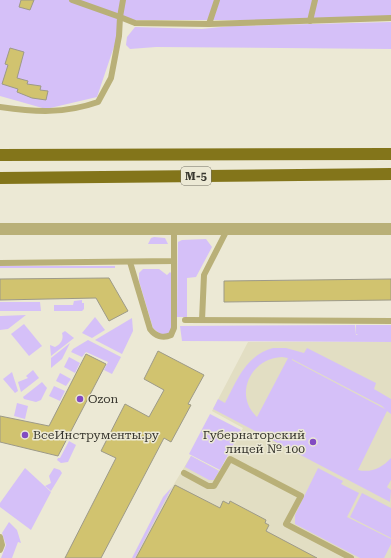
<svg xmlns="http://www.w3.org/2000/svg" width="391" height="558" font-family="'Roboto Serif',serif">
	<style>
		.built { fill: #e2dec3 }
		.green { fill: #d5c0f8; fill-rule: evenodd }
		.building { fill: #d1c36f; stroke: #9d9a88 }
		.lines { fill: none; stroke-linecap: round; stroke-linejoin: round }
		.service { stroke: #b9b078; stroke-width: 6 }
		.minor { stroke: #b9b078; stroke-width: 12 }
		.trunk { stroke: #83751a; stroke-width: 12 }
		.poi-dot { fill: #824bc2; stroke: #ece9d5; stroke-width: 1.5 }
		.labels { text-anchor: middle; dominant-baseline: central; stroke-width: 3; stroke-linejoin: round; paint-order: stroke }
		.shield { fill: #ece9d5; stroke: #6e6c61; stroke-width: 1 }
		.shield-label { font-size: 11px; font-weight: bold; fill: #38372f }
		.poi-label { font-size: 12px; fill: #38372f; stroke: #ece9d5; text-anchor: start }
	</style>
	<rect width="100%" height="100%" fill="#ece9d5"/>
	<path class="built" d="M248 342H391V558H134L165 499 191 456 220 471 243 428 212 411Z"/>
	<g class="green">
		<path d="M0 0H391V20H123L97 97 46 109 0 96Z"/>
		<path d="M391 22V49L156 47 130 49 126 45 127 37 135 27 202 29 231 26Z"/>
		<path d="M154 237 165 238 168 244H148L151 238Z"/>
		<path d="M206 239 212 247 196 277 187 278V317H177L178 242 182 240Z"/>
		<rect x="0" y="266" width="115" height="2"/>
		<path d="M143 269H159L167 275 170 272 171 273V330L168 334H160L153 328 139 281V273Z"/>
		<path d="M82 300V303H84V309L82 311H54V305H73L74 301Z"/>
		<path d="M0 302H40L41 311H0Z"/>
		<path d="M26 315 8 329 0 330V316Z"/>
		<path d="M95 317 105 330 92 338 82 333Z"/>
		<path d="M132 318 133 331 122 354 95 340Z"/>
		<path d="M24 324 42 346 29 356 11 334Z"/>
		<path d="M355 325 356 335H358L356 334V325H391V342L182 341 180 326Z"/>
		<path d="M65 331 74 338 51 356 50 345 55 347C61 344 64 339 62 333Z"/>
		<path d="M88 340 121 357 112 374 104 370 108 362 86 352 82 357 71 352 73 349Z"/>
		<path d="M70 343 62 359 51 368V358Z"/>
		<path d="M273 348H286L304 353 307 348 376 383 374 389 391 399V414L387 411 358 470C371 473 382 468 391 458V480L387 487 391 490 390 502 213 409 218 399 225 403C237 380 246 355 273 348ZM282 357 288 358 257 417C233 395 251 358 282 357ZM292 359 382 406 385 409 292 360Z"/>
		<path d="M69 357 80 363 75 373 64 367Z"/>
		<path d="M33 370 39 378 21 392 18 382 28 378 26 376Z"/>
		<path d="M12 372 18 391 15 393 3 379Z"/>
		<path d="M60 373 71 379 66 386 56 381Z"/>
		<path d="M42 382 47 388 41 400 36 402 24 399 23 397Z"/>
		<path d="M54 386 65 391 60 401 49 396Z"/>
		<path d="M17 403 28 406 25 419 14 416Z"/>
		<path d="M210 414 241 430 220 470 189 454Z"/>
		<path d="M69 441 76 445 68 462 61 463 57 460 58 458H60Z"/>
		<path d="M191 456 219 471 214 480H209L185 467Z"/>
		<path d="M25 468 51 492 31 530 0 507V503Z"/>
		<path d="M54 468 60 470 62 473 51 491 45 486 51 483 49 476Z"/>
		<path d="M318 468 343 481 341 484 359 493 347 517 391 539V544L384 558H360L295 524V515Z"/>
		<path d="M172 487 135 558H132L163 497Z"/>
		<path d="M362 493 391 508V538L350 517Z"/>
		<path d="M9 522 17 530 21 543 18 542 12 558H1L6 545 2 533Z"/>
	</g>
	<g class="building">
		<path d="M21 0H34L30 10 19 7Z"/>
		<path d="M10 48 24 52 17 78 28 81 27 84 41 86 40 90 48 91 46 100 32 98 17 92 18 89 2 84 8 65 5 64Z"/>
		<path d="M109 278 128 311 109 321 96 298 0 300V279Z"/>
		<path d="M391 279V300L224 302V281Z"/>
		<path d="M158 351 204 375 188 404 191 405 171 442 164 438 101 558H65L116 458 101 451 125 404 149 417 164 390 144 379Z"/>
		<path d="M86 354 106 364 58 456 0 442V416L49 426Z"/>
		<path d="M175 485 220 508 223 501 229 504 230 501 266 520 265 523 269 525 266 531 317 558H136Z"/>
	</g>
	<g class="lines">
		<g class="service">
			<path d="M123 0 120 17 135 23 209 24 391 18"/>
			<path d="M310 21 315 0"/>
			<path d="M209 24 217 0"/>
			<path d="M0 107C35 112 64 114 98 102L111 78 119 36 120 17 72 0"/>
			<path d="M130 262 150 329C155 336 163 339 171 335L174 328V261"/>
			<path d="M0 263 174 261V229"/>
			<path d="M185 320 391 321"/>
			<path d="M202 320 204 275 228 228"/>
			<path d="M184 473 208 486H214L230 459 301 496 286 524 351 558"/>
			<path d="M0 537 2 545 0 550"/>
		</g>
		<path class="minor" d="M0 229H391"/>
		<g class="trunk">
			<path d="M0 155 391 154"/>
			<path d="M0 178 391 174"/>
		</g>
	</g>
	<g class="poi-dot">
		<circle cx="80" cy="399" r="4"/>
		<circle cx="25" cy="435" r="4"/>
		<circle cx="313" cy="442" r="4"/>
	</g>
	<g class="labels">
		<rect class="shield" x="181" y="167" width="30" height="18" rx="3"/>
		<g class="shield-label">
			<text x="196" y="176">М-5</text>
		</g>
		<g class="poi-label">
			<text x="88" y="399">Ozon</text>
			<text x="33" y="435">ВсеИнструменты.ру</text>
			<text x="305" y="435" text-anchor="end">Губернаторский<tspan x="305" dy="14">лицей № 100</tspan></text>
		</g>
	</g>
</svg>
